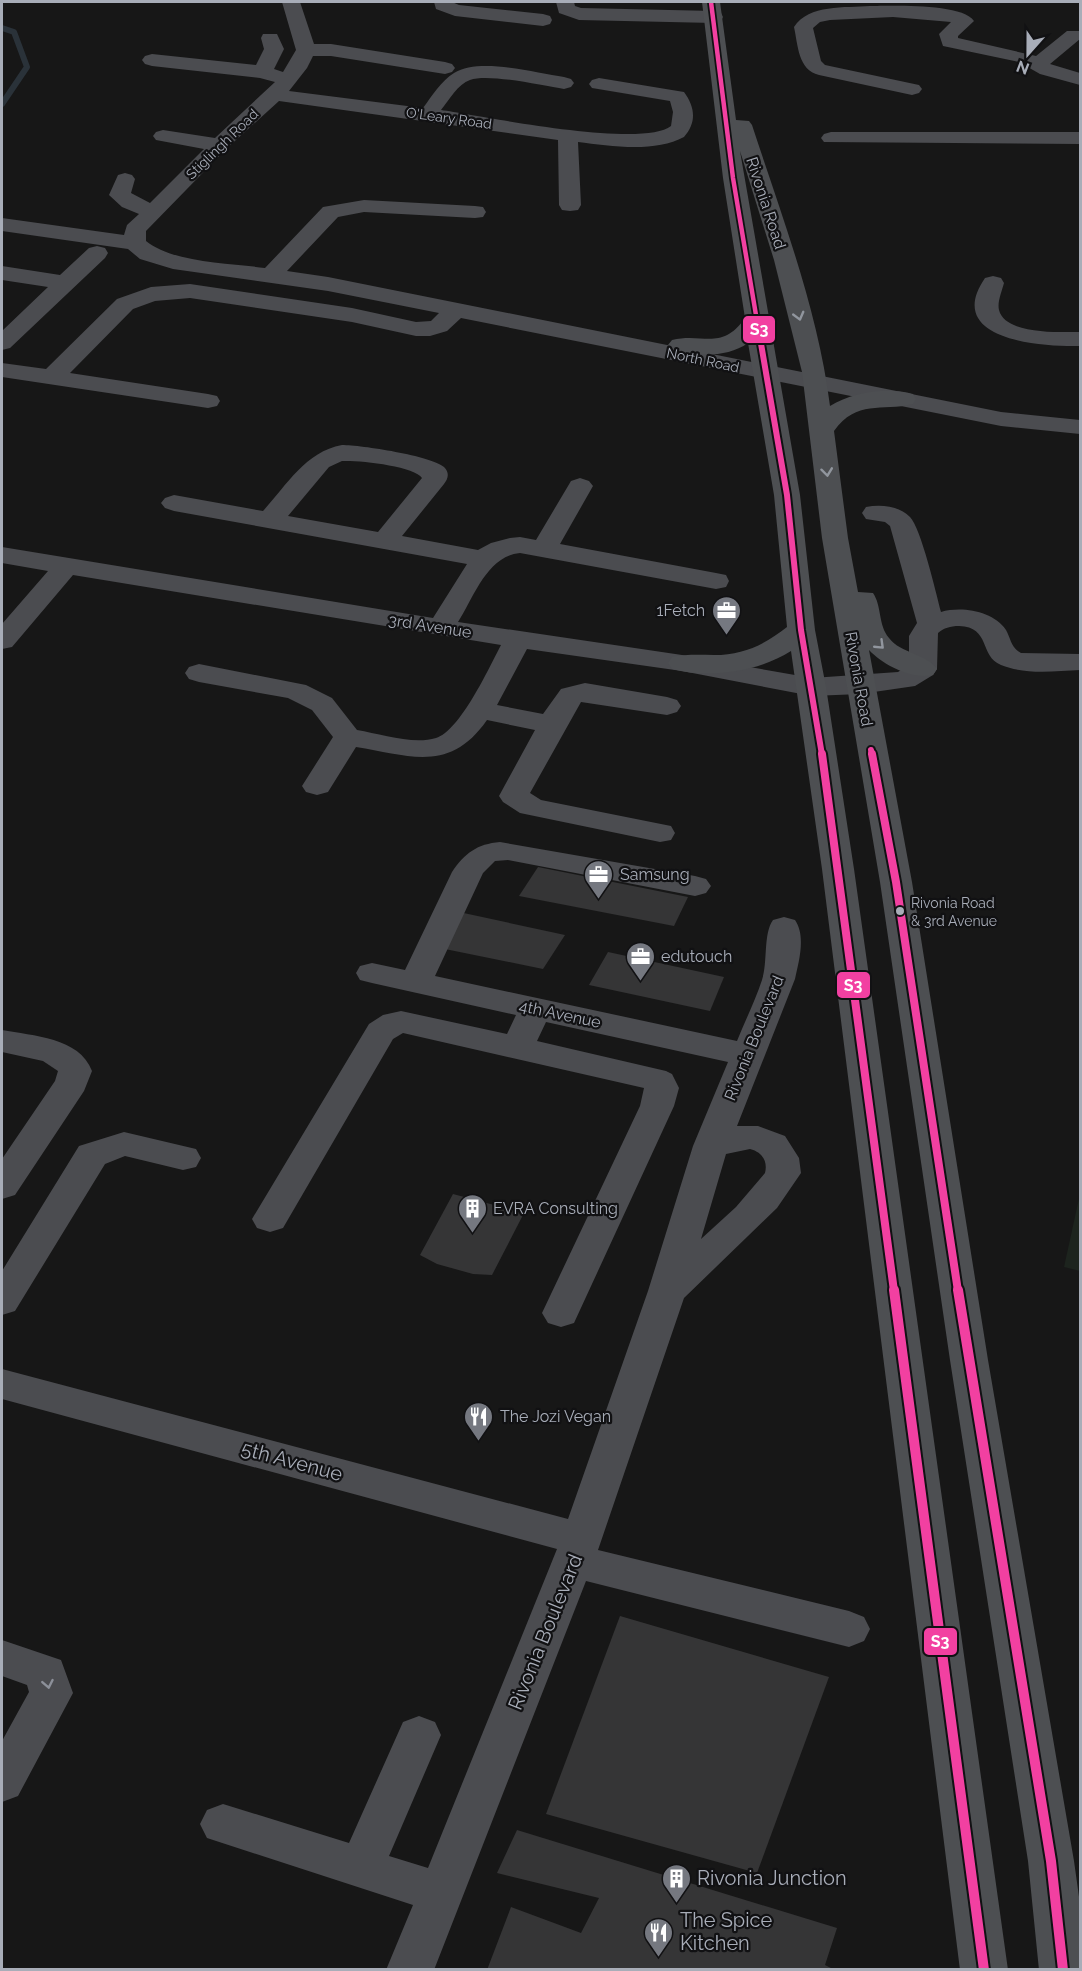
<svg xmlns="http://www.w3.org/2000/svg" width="1082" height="1971" font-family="Raleway,sans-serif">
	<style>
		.green { fill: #1d241e }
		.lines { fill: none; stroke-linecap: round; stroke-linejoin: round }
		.stream { stroke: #2a3239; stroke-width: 6 }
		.building { fill: #353536 }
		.minor { fill: #4b4c50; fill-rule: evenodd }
		.major { fill: #4d4f52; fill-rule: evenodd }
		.bus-1-far3-casing { stroke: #111113; stroke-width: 8 }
		.bus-1-far2-casing { stroke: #111113; stroke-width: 10 }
		.bus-1-far1-casing { stroke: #111113; stroke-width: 12 }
		.bus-1-casing { stroke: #111113; stroke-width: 14 }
		.bus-1-far3 { stroke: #f240a1; stroke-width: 4.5 }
		.bus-1-far2 { stroke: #f240a1; stroke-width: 6 }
		.bus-1-far1 { stroke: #f240a1; stroke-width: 8 }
		.bus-1 { stroke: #f240a1; stroke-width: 10 }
		.oneway { stroke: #91969e }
		.oneway2 { stroke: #8c9099 }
		.bus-dot { fill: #a8adb8; stroke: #111113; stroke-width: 2 }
		.labels { text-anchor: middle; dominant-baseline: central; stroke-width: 4.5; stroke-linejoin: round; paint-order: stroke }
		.far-street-label { font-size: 14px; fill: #a8adb8; stroke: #111113 }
		.bus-label { font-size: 14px; fill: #a8adb8; stroke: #111113; text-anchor: start }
		.street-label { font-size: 16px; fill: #a8adb8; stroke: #111113 }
		.poi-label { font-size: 16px; fill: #a8adb8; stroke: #111113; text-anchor: start }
		.near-street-label { font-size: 20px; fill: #a8adb8; stroke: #111113 }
		.near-poi-label { font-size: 20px; fill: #a8adb8; stroke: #111113; text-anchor: start }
		.line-badge { stroke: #111113; stroke-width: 2 }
		.badge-label { font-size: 16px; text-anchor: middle; font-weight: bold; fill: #fff }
	</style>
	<rect width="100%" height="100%" fill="#171717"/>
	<path class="green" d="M1080 1194V1271L1064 1267Z"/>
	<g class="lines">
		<path class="stream" d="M2 28 14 32 27 67 2 104"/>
	</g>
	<g class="building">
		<path d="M538 867 688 897 674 926 519 896Z"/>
		<path d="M459 912 565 935 543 969 440 948Z"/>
		<path d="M608 952 724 977 710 1011 589 985Z"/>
		<path d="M453 1194 524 1213 492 1275 473 1274 437 1264 420 1255Z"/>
		<path d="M620 1616 829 1677 757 1873 546 1814Z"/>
		<path d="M517 1830 837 1928 825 1965 835 1970H487L511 1907 581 1933 599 1898 497 1873Z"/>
	</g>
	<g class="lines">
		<g class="minor">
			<path d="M282 2H300L314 44H331L445 62 452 64 455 68 452 72 445 74 331 56H313L307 68 289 91 423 108C432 96 441 81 454 73 480 57 535 73 564 77L571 79 574 83 571 87 564 89C543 86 489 73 470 80 458 84 449 100 441 110 483 116 642 149 671 126L673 112 670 101 592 88 589 84 592 80 599 78 684 92C695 107 697 122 684 137 655 153 610 146 578 142L581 205 578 210 570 211 562 210 559 205 558 140 279 101 226 149 146 231V241C173 263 230 263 265 268L323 207 364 200 475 206 483 207 486 212 483 217 475 218 364 212 338 217 287 271 328 277 1001 412 1080 420V434L1001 426 461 318 447 331 430 336H416L352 322 190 298 155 301 133 309 70 373 208 394 217 396 220 401 217 406 208 408 2 377V363L46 369 117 299 151 287 190 284 352 308 416 322 431 321 439 313 328 291 173 269 140 259 128 249 2 231V218L124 235 127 225 139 214 122 207 109 195 118 175 125 173 132 175 135 179 131 193 150 203 204 149 156 140 153 136 156 132 163 130 215 138 275 82 260 78 152 66 145 64 142 60 145 56 152 54 256 65 264 49 261 38 263 34H277L284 49 274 69 283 72 296 50Z"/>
			<path d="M434 2H452L459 5 543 14 550 16 552 20 550 24 543 26 455 16 436 9Z"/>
			<path d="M556 2H574L575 6 581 8 714 11 721 13 723 17 721 21 714 23 579 20 559 13Z"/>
			<path d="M870 6C891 6 962 3 974 21L958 36V38L1036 56 1067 31H1080V39L1050 64 1080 73V85L1040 74 1019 62 943 46 939 34 951 22 893 17 830 20 820 22 813 28 821 61 825 65 919 85 922 89 919 93 912 95 819 75C798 70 798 45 794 27 809 4 845 8 870 6Z"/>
			<path d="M831 132H1080V144L824 142 821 138 824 134Z"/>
			<path d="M97 246 105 248 108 253 105 258 10 348 2 350V331L48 287 2 280V266L60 275 89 248Z"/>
			<path d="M993 276 1001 278 1004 283C1002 291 997 302 999 310 1005 335 1061 332 1080 332V346C1044 347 942 341 985 278Z"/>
			<path d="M342 445C361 445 432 456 444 467 450 473 448 479 444 484L402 536 478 550 491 543 510 538 520 537 536 540 571 481 580 478 589 481 593 486 560 544 716 573 726 575 729 581 726 587 716 589 520 553C487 556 474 597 458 622L682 655 812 678 898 672 909 665V636L917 623 890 526 885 522 866 519 862 513 866 507C881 504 899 506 910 517 921 528 936 593 941 612 962 606 993 611 1006 630 1011 639 1011 648 1021 653L1080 654V670C1054 671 1026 675 1001 665 979 656 991 627 959 626 950 626 944 628 938 633L937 669 933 675 915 686 860 694 812 696 682 671 527 649 497 705 543 714 561 689 585 683 667 697 677 700 681 706 677 712 667 715 581 702 530 793 541 800 671 826 675 833 671 840 660 842 520 813 503 802 499 796 535 730 487 720C450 773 411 756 356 747L328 792 317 795 306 792 302 786 333 737 312 710 288 698 199 682 189 679 185 673 189 667 199 664 306 685 332 698 357 730C381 734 413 745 436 738 460 731 489 668 501 645L73 575 12 647 2 649V624L48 571 2 563V547L433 618 467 564 174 511 165 508 161 503 165 498 174 495 263 511C287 485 305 452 342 445ZM342 461C358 460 415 466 422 478L378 532 288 516 329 467Z"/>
			<path d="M500 842 695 876 706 879 711 886 706 893 695 896 508 860 495 861 483 873 435 976 737 1041C745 1021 755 1001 762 980 768 962 763 934 773 920L784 917 795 920C806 936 799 961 795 979L737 1126H758L785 1136 799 1158 801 1173 777 1208 684 1298 598 1550 849 1611 864 1617 870 1629 864 1641 849 1647 586 1581 434 1970H386L413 1905 207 1838 200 1824 207 1810 223 1804 349 1843 403 1722 419 1716 435 1722 441 1735 389 1856 428 1868 557 1549 2 1399V1369L568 1519 648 1291 693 1146 728 1062 546 1022 537 1041 666 1071 672 1074 679 1088 674 1106 574 1323 561 1327 548 1323 542 1313 640 1106 644 1088 403 1033 393 1039 283 1228 270 1232 257 1228 252 1219 369 1024 383 1015 401 1011 507 1034 516 1015 372 983 360 980 356 973 360 966 372 963 405 970 452 872C465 853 477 844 500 842ZM750 1149C762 1152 768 1161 765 1173L736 1207 701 1239 726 1154Z"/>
			<path d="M2 1030C33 1036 79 1037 92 1071L84 1091 15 1195 2 1199V1159L55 1081 58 1071 43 1061 2 1052Z"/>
			<path d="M124 1132 196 1149 201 1158 196 1167 183 1170 125 1156 105 1164 15 1311 2 1315V1271L79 1146Z"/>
			<path d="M2 1640 61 1660 73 1693 18 1796 2 1802V1741L29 1692 27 1685 2 1676Z"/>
		</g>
		<path class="major" d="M702 2H720L736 120 749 121 752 125C782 217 818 310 830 406 853 392 887 387 913 394L916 399 913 404C881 412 857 399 834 431L848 538 858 592 873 593C882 606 878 625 889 638 901 654 926 653 937 669L933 675C912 680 883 665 869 650L912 882 988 1360 1074 1861 1080 1904V1970H1039L1028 1861 950 1360 880 882 822 538 802 372 774 260 740 151 800 495 815 630 826 687 854 869 1008 1970H960L822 869 791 651C758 672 710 679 672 669L668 663 672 657C686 654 700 655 714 655 743 655 764 645 787 627L774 495 748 343C727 358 697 356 672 350L668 345 672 340C703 332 721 352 745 318L723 178Z"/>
		<defs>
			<path id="bus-1-far3" d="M711 2 733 178 759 333"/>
			<g id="bus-1-far2">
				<path d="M759 332 787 495 801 630 822 755"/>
				<path d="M871 750 872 755"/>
			</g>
			<g id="bus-1-far1">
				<path d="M822 754 894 1291"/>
				<path d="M872 754 896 882 958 1291"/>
			</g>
			<g id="bus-1">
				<path d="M894 1290 984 1970"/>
				<path d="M958 1290 1051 1861 1063 1970"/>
			</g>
		</defs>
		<use href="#bus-1-far3" class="bus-1-far3-casing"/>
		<use href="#bus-1-far2" class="bus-1-far2-casing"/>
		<use href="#bus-1-far1" class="bus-1-far1-casing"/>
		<use href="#bus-1" class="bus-1-casing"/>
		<use href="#bus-1-far3" class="bus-1-far3"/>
		<use href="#bus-1-far2" class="bus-1-far2"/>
		<use href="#bus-1-far1" class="bus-1-far1"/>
		<use href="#bus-1" class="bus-1"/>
	</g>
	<defs><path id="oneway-chevron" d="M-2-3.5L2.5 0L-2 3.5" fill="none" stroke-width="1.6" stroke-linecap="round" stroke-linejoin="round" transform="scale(1.5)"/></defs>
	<g class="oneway">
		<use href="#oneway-chevron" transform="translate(799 316) rotate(75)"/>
		<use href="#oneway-chevron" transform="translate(827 472) rotate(83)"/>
		<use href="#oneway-chevron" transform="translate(880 645) rotate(44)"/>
	</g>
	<use class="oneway2" href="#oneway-chevron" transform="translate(48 1684) rotate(79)"/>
	<defs>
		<symbol id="office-pin" viewBox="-11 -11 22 30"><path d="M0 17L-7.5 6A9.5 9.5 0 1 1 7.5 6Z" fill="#757880" stroke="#111113"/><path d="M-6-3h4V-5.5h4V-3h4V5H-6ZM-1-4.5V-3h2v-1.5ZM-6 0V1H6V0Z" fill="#fff"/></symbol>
		<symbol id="building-pin" viewBox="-11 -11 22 30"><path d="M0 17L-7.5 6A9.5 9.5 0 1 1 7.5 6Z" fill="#757880" stroke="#111113"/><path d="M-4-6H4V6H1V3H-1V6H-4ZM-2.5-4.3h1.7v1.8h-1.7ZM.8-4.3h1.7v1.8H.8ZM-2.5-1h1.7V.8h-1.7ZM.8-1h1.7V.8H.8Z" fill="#fff"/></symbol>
		<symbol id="restaurant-pin" viewBox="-11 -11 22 30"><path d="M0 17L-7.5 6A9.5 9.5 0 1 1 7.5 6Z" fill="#757880" stroke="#111113"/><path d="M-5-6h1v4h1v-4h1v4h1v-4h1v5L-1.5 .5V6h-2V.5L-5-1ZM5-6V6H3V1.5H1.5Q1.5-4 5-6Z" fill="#fff"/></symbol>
	</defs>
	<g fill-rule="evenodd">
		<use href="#office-pin" x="710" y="594" width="33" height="45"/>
		<use href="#office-pin" x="582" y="858" width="33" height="45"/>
		<use href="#office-pin" x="624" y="940" width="33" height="45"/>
		<use href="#building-pin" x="456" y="1192" width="33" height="45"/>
		<use href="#restaurant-pin" x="462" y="1400" width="33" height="45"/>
		<use href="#building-pin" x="660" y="1862" width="33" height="45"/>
		<use href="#restaurant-pin" x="642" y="1916" width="33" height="45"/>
	</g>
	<circle class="bus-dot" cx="900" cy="911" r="5"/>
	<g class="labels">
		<g class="far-street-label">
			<text transform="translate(449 118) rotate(8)">O'Leary Road</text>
			<text transform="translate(222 144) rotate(-44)">Stiglingh Road</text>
			<text transform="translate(703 360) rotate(12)">North Road</text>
		</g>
		<g class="bus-label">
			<text x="911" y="903">Rivonia Road<tspan x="911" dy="18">&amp; 3rd Avenue</tspan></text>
		</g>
		<g class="street-label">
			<text transform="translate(766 203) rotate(72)">Rivonia Road</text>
			<text transform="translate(430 626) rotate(9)">3rd Avenue</text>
			<text transform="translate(859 679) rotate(80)">Rivonia Road</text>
			<text transform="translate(560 1014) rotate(12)">4th Avenue</text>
			<text transform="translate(754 1038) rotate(-68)">Rivonia Boulevard</text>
		</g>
		<g class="poi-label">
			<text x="705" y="610" text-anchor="end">1Fetch</text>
			<text x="620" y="874">Samsung</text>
			<text x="661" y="956">edutouch</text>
			<text x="493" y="1208">EVRA Consulting</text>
			<text x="500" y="1416">The Jozi Vegan</text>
		</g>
		<g class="near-street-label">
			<text transform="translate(292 1461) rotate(15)">5th Avenue</text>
			<text transform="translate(545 1632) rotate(-68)">Rivonia Boulevard</text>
		</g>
		<g class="near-poi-label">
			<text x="697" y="1878">Rivonia Junction</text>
			<text x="680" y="1920">The Spice<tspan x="680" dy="23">Kitchen</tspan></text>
		</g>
	</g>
	<g class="line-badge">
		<rect x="742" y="315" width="34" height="29" rx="6" fill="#f240a1"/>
		<rect x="836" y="971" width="35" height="28" rx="6" fill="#f240a1"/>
		<rect x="923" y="1627" width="35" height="29" rx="6" fill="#f240a1"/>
	</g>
	<g class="badge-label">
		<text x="759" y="335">S3</text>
		<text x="853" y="991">S3</text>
		<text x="940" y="1647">S3</text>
	</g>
	<rect width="1082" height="1971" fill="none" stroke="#a8adb8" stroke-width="6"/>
	<g transform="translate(1028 54) rotate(201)" stroke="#111113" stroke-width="4.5" paint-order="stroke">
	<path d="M0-4.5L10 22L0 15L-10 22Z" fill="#a8adb8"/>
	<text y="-9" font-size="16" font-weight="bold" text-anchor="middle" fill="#a8adb8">N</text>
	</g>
</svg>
